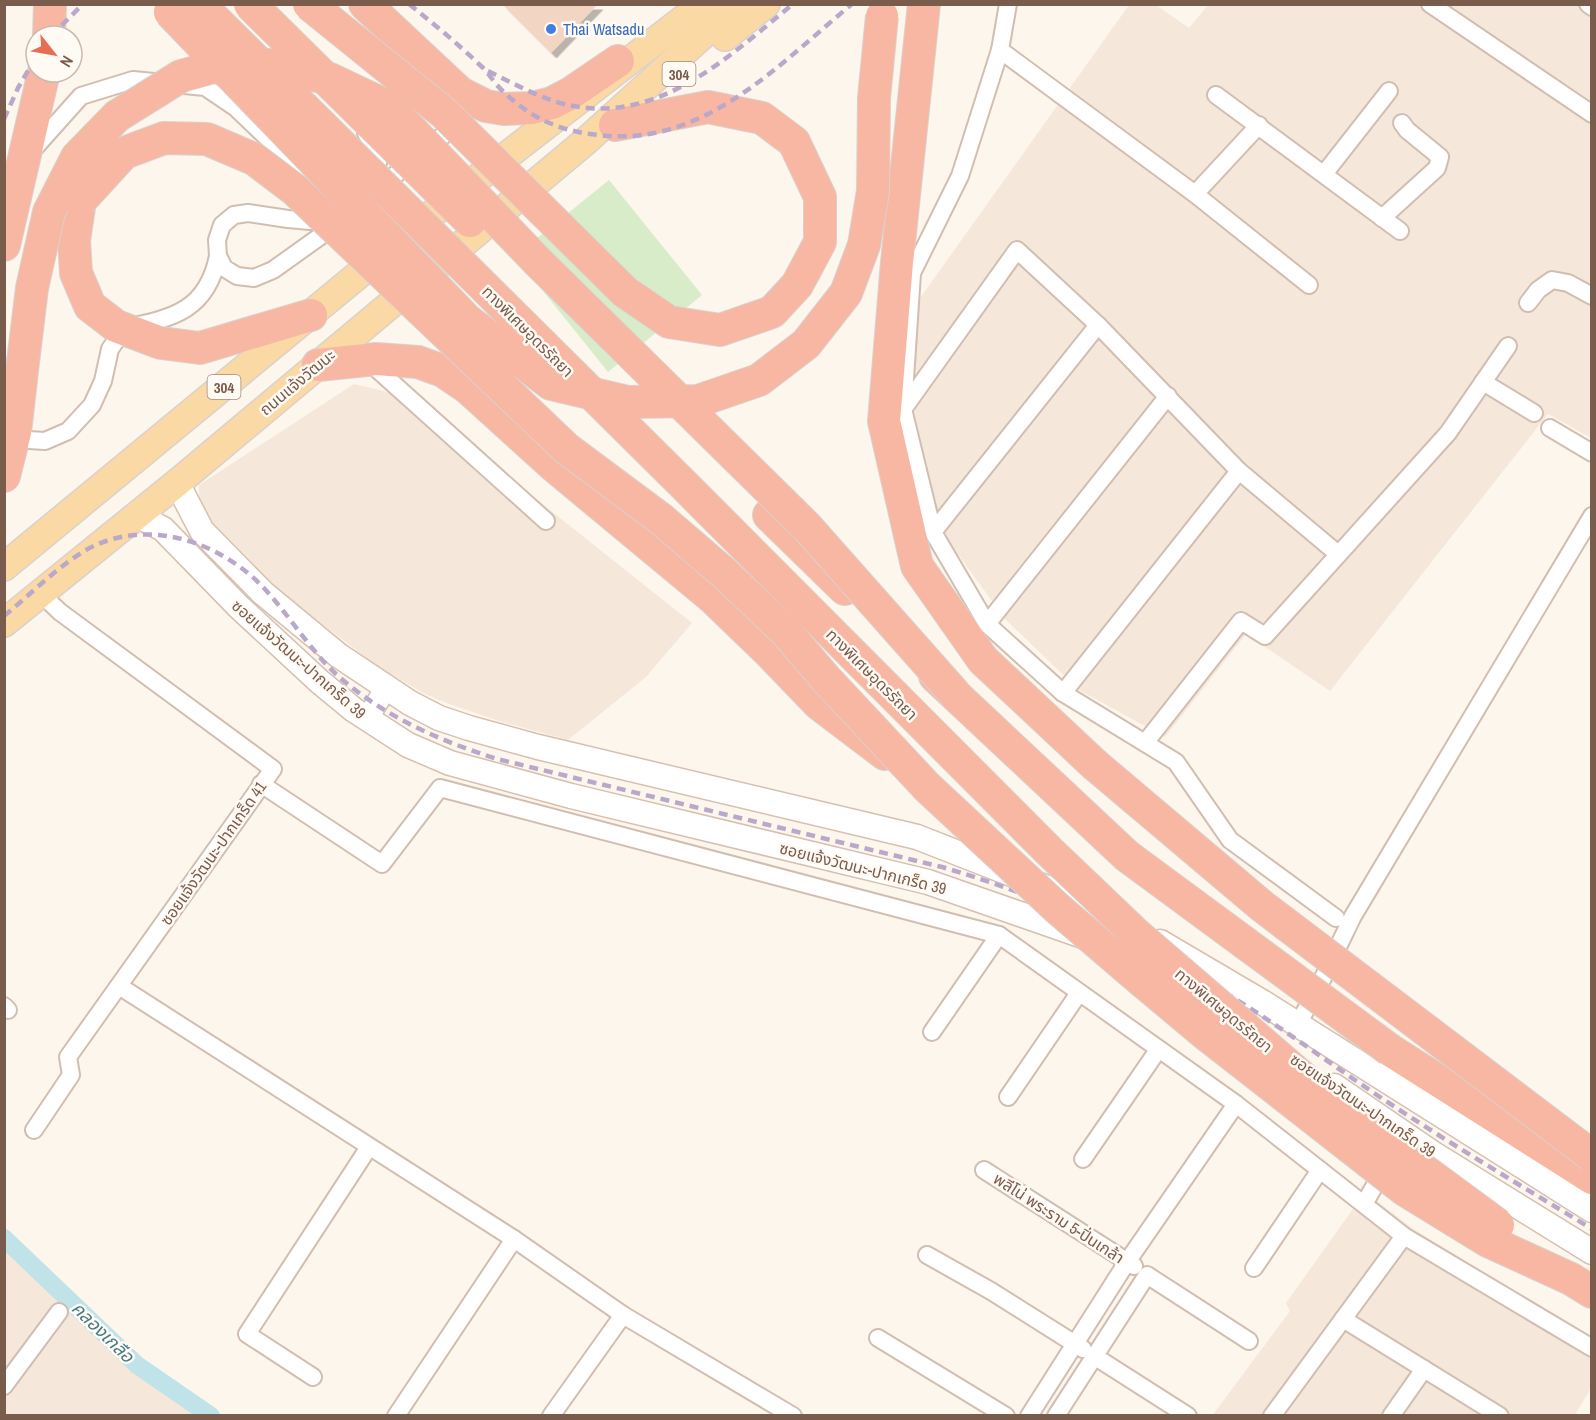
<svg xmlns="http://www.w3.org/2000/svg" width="1596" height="1420" font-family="'Archivo Narrow','Noto Sans Thai',sans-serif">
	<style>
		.residential { fill: #f5e8da }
		.park { fill: #d8ecc9 }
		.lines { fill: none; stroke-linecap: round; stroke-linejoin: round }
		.canal { stroke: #bfe3e8; stroke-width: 18 }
		.building { fill: #f3d5c3; filter: url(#shadow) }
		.minor-casing { stroke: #d1beb0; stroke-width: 20 }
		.tertiary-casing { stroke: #d1beb0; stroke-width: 24 }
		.secondary-casing { stroke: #d6c0b0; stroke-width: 27 }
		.primary-casing { stroke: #dad1cd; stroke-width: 30 }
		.motorway-casing { stroke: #dad1cd; stroke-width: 34 }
		.minor { stroke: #fff; stroke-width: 16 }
		.tertiary { stroke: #fff; stroke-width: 21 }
		.secondary { stroke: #fff; stroke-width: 24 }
		.primary { stroke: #fbd9a5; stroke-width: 27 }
		.motorway { stroke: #f7b7a3; stroke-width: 32 }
		.rail { stroke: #b9a8c9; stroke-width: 4.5; stroke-dasharray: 9 6; stroke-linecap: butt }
		.motorway-bridge-casing { stroke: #dad1cd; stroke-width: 34; stroke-linecap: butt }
		.motorway-bridge { stroke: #f7b7a3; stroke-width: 32 }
		.shop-dot { fill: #3f7fe0; stroke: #fffaf3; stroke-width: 2 }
		.labels { text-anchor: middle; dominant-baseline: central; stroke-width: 5; stroke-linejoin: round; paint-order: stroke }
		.shield { fill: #fffaf3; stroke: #a28b7f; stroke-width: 1.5 }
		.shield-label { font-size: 15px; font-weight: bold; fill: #7a5c4d }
		.shop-label { font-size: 16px; fill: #366cbe; stroke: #fffaf3; text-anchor: start }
		.street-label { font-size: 16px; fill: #7a5c4d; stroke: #fffaf3 }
		.water-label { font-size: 18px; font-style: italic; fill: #437c86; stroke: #fffaf3 }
	</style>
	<defs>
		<filter id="shadow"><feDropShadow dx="5.5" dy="5.5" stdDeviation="0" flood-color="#0004"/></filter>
	</defs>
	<rect width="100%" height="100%" fill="#fdf6ec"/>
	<g class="residential">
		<path d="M1129 5H1156L1189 28 1208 5H1591V438L1548 414 1330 691 1246 634 1165 737 1079 690 1006 620 943 534 914 417 918 301Z"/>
		<path d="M354 384 408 397 692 623 646 677 568 740 499 721 449 704 425 694 377 666 300 607 245 560 208 520 199 502V485Z"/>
		<path d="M1365 1192 1412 1228 1591 1339V1388L1575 1415 1212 1416 1290 1311 1286 1303Z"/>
		<path d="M5 1241 209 1415H5Z"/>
	</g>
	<path class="park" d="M609 180 702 295 608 372 515 256Z"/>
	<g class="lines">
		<path class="canal" d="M4 1238 137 1365 211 1416"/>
	</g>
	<path class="building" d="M502 4H598L551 53Z"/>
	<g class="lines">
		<defs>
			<g id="minor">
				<path d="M1008 4 1000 50 960 176 912 273 903 409 933 532 987 624 1063 693 1176 762 1230 840 1336 918"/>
				<path d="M1430 4 1592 114"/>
				<path d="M1588 4 1592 7"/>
				<path d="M1000 50 1195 194 1309 285"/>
				<path d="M1216 95 1400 231"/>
				<path d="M366 133 379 158 374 179"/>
				<path d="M31 152 81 96 133 80 205 87 236 108 305 174"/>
				<path d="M1324 174 1389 91"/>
				<path d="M1195 194 1259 125"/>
				<path d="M1382 218 1437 168 1440 157 1407 130 1402 123"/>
				<path d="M326 219 310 221 288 219 248 213 234 215 222 225 217 240 218 256 224 268 237 276 254 278 273 270 322 235 446 133 458 121"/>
				<path d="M1528 303 1538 290 1552 280 1568 283 1592 296"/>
				<path d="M368 361 546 521"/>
				<path d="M1483 382 1534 413"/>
				<path d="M904 408 1017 250 1098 325 1239 471 1338 554"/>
				<path d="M1550 428 1592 453"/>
				<path d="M15 432 29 440 45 441 68 431 92 405 103 381 110 349 125 328C174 318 207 310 218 256"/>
				<path d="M933 532 1098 325"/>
				<path d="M987 624 1168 396"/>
				<path d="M1063 693 1239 471"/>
				<path d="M1145 743 1241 621 1265 636 1448 433 1508 346"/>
				<path d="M261 784 382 864 440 788 999 935 1236 1104 1404 1236 1592 1348"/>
				<path d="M119 986 514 1239 623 1315 793 1416"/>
				<path d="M4 1006 8 1010"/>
				<path d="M1297 1026 1321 982 1353 916 1592 516"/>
				<path d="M932 1032 999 935"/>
				<path d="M1008 1097 1079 993"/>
				<path d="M34 1130 71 1075 68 1057 273 769 60 612 40 593"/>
				<path d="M1083 1159 1158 1050"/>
				<path d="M984 1170 1134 1266"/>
				<path d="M1364 1204 1385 1168"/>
				<path d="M927 1255 991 1291 1083 1349"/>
				<path d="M1254 1268 1320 1170"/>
				<path d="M1343 1319 1500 1416"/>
				<path d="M878 1338 1006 1416"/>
				<path d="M1094 1356 1188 1416"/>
				<path d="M313 1377 247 1334 369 1147"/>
				<path d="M4 1386 59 1312"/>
				<path d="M396 1416 514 1239"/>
				<path d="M551 1416 623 1315"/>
				<path d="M1029 1416 1127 1262 1236 1104"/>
				<path d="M1056 1416 1147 1275 1249 1341"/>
				<path d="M1272 1416 1404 1236"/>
				<path d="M1391 1416 1424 1369"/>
			</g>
			<path id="tertiary" d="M367 719 386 688"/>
			<g id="secondary">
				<path d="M177 483 202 531 263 593 338 655 410 703 439 718 469 728 538 747 917 837 1106 911"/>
				<path d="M137 515 163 529 239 607 320 682 354 710 408 745 450 763 571 796 928 882 1083 936"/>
				<path d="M1160 942 1262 1002 1592 1210"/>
				<path d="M1334 1086 1432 1153 1592 1252"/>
			</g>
			<g id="primary">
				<path d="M725 37 766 4"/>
				<path d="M4 567 443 205 703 4"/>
				<path d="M4 623 177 483 587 140 737 4"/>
			</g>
			<g id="motorway">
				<path d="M365 4 460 93 486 106 504 109 532 108 552 103 571 93 618 61"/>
				<path d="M924 4 897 262 884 421 917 566 983 660 1094 764"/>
				<path d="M49 36 50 4"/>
				<path d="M615 125 708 107 762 118 794 142"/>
				<path d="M80 201 74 240 76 273 90 306 116 326 161 343 200 348 311 315"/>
				<path d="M4 245 44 72"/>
				<path d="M318 365 376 359 418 362 443 371 468 388 554 466 713 598 768 651 819 704 885 754"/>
				<path d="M4 476 15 432 23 362"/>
				<path d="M769 515 845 589"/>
				<path d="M935 676 1127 856 1245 943"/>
				<path d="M1390 1050 1592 1178"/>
				<path d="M1571 1279 1592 1292"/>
			</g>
		</defs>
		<use href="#minor" class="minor-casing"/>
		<use href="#tertiary" class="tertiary-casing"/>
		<use href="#secondary" class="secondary-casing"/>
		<use href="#primary" class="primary-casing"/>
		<use href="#motorway" class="motorway-casing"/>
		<use href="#minor" class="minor"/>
		<use href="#tertiary" class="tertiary"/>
		<use href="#secondary" class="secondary"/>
		<use href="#primary" class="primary"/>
		<use href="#motorway" class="motorway"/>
		<g class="rail">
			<path d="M409 4C434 24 458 44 481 66 487 71 491 78 496 84 506 95 518 105 530 113 551 126 575 133 599 135 703 148 778 65 852 4"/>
			<path d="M51 36 83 4"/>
			<path d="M488 71C513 83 537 97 564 104 656 127 727 58 793 4"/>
			<path d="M4 119 18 88 36 57"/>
			<path d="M4 616C31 594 57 567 86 550 145 517 216 540 261 585 288 613 308 648 337 675 383 716 440 741 497 759L942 867C1043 897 1128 934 1219 989 1278 1024 1334 1067 1392 1105 1457 1148 1525 1188 1592 1229"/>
		</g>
		<defs>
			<g id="motorway-bridge">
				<path d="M199 4 683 484 1049 851 1135 933 1331 1102 1498 1225"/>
				<path d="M250 4 470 221"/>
				<path d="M309 4 444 113 625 292 669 322 720 330 772 312 797 285 820 242V197L794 142"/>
				<path d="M170 12 467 320 551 384 628 402 698 401 759 380 806 344 846 293 864 245 873 191 874 98 882 16"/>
				<path d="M80 201 124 153 164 138 207 139 254 159 295 190 567 449 661 519 725 574 786 632 826 679 927 787 1057 908 1141 980 1203 1032 1405 1190 1488 1241 1571 1279"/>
				<path d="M23 362 32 288 49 212 77 157 117 116 181 76 224 64 270 65 330 79 389 107 537 261 807 527 955 694"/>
				<path d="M1094 764 1262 906 1592 1156"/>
				<path d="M1245 943 1390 1050"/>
			</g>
		</defs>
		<use href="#motorway-bridge" class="motorway-bridge-casing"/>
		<use href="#motorway-bridge" class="motorway-bridge"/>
	</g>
	<circle class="shop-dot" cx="551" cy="29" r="6"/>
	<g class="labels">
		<g class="shield">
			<rect x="662.5" y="62" width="33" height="24" rx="4.5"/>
			<rect x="207.5" y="375" width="33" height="24" rx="4.5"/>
		</g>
		<g class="shield-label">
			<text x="679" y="74">304</text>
			<text x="224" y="387">304</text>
		</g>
		<g class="shop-label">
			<text x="563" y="29">Thai Watsadu</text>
		</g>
		<g class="street-label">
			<text transform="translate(528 331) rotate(45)">ทางพิเศษอุดรรัถยา</text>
			<text transform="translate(297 382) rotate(-40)">ถนนแจ้งวัฒนะ</text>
			<text transform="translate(299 659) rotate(41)">ซอยแจ้งวัฒนะ-ปากเกร็ด 39</text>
			<text transform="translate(872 674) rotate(45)">ทางพิเศษอุดรรัถยา</text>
			<text transform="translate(213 853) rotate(-55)">ซอยแจ้งวัฒนะ-ปากเกร็ด 41</text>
			<text transform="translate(863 868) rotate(14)">ซอยแจ้งวัฒนะ-ปากเกร็ด 39</text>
			<text transform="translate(1224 1010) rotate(40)">ทางพิเศษอุดรรัถยา</text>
			<text transform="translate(1363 1105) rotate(34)">ซอยแจ้งวัฒนะ-ปากเกร็ด 39</text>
			<text transform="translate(1059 1218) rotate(33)">พลีโน่ พระราม 5-ปิ่นเกล้า</text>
		</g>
		<g class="water-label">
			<text transform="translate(103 1332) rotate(44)">คลองเกลือ</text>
		</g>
	</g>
	<rect width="1596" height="1420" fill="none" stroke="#7a5c4d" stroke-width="12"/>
	<g transform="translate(54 54) rotate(121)"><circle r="28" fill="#fffaf3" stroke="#cabbb1" stroke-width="1.5"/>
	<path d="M0-4.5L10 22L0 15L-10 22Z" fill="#e76f51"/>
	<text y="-9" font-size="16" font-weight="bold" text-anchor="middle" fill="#7a5c4d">N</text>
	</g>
</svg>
